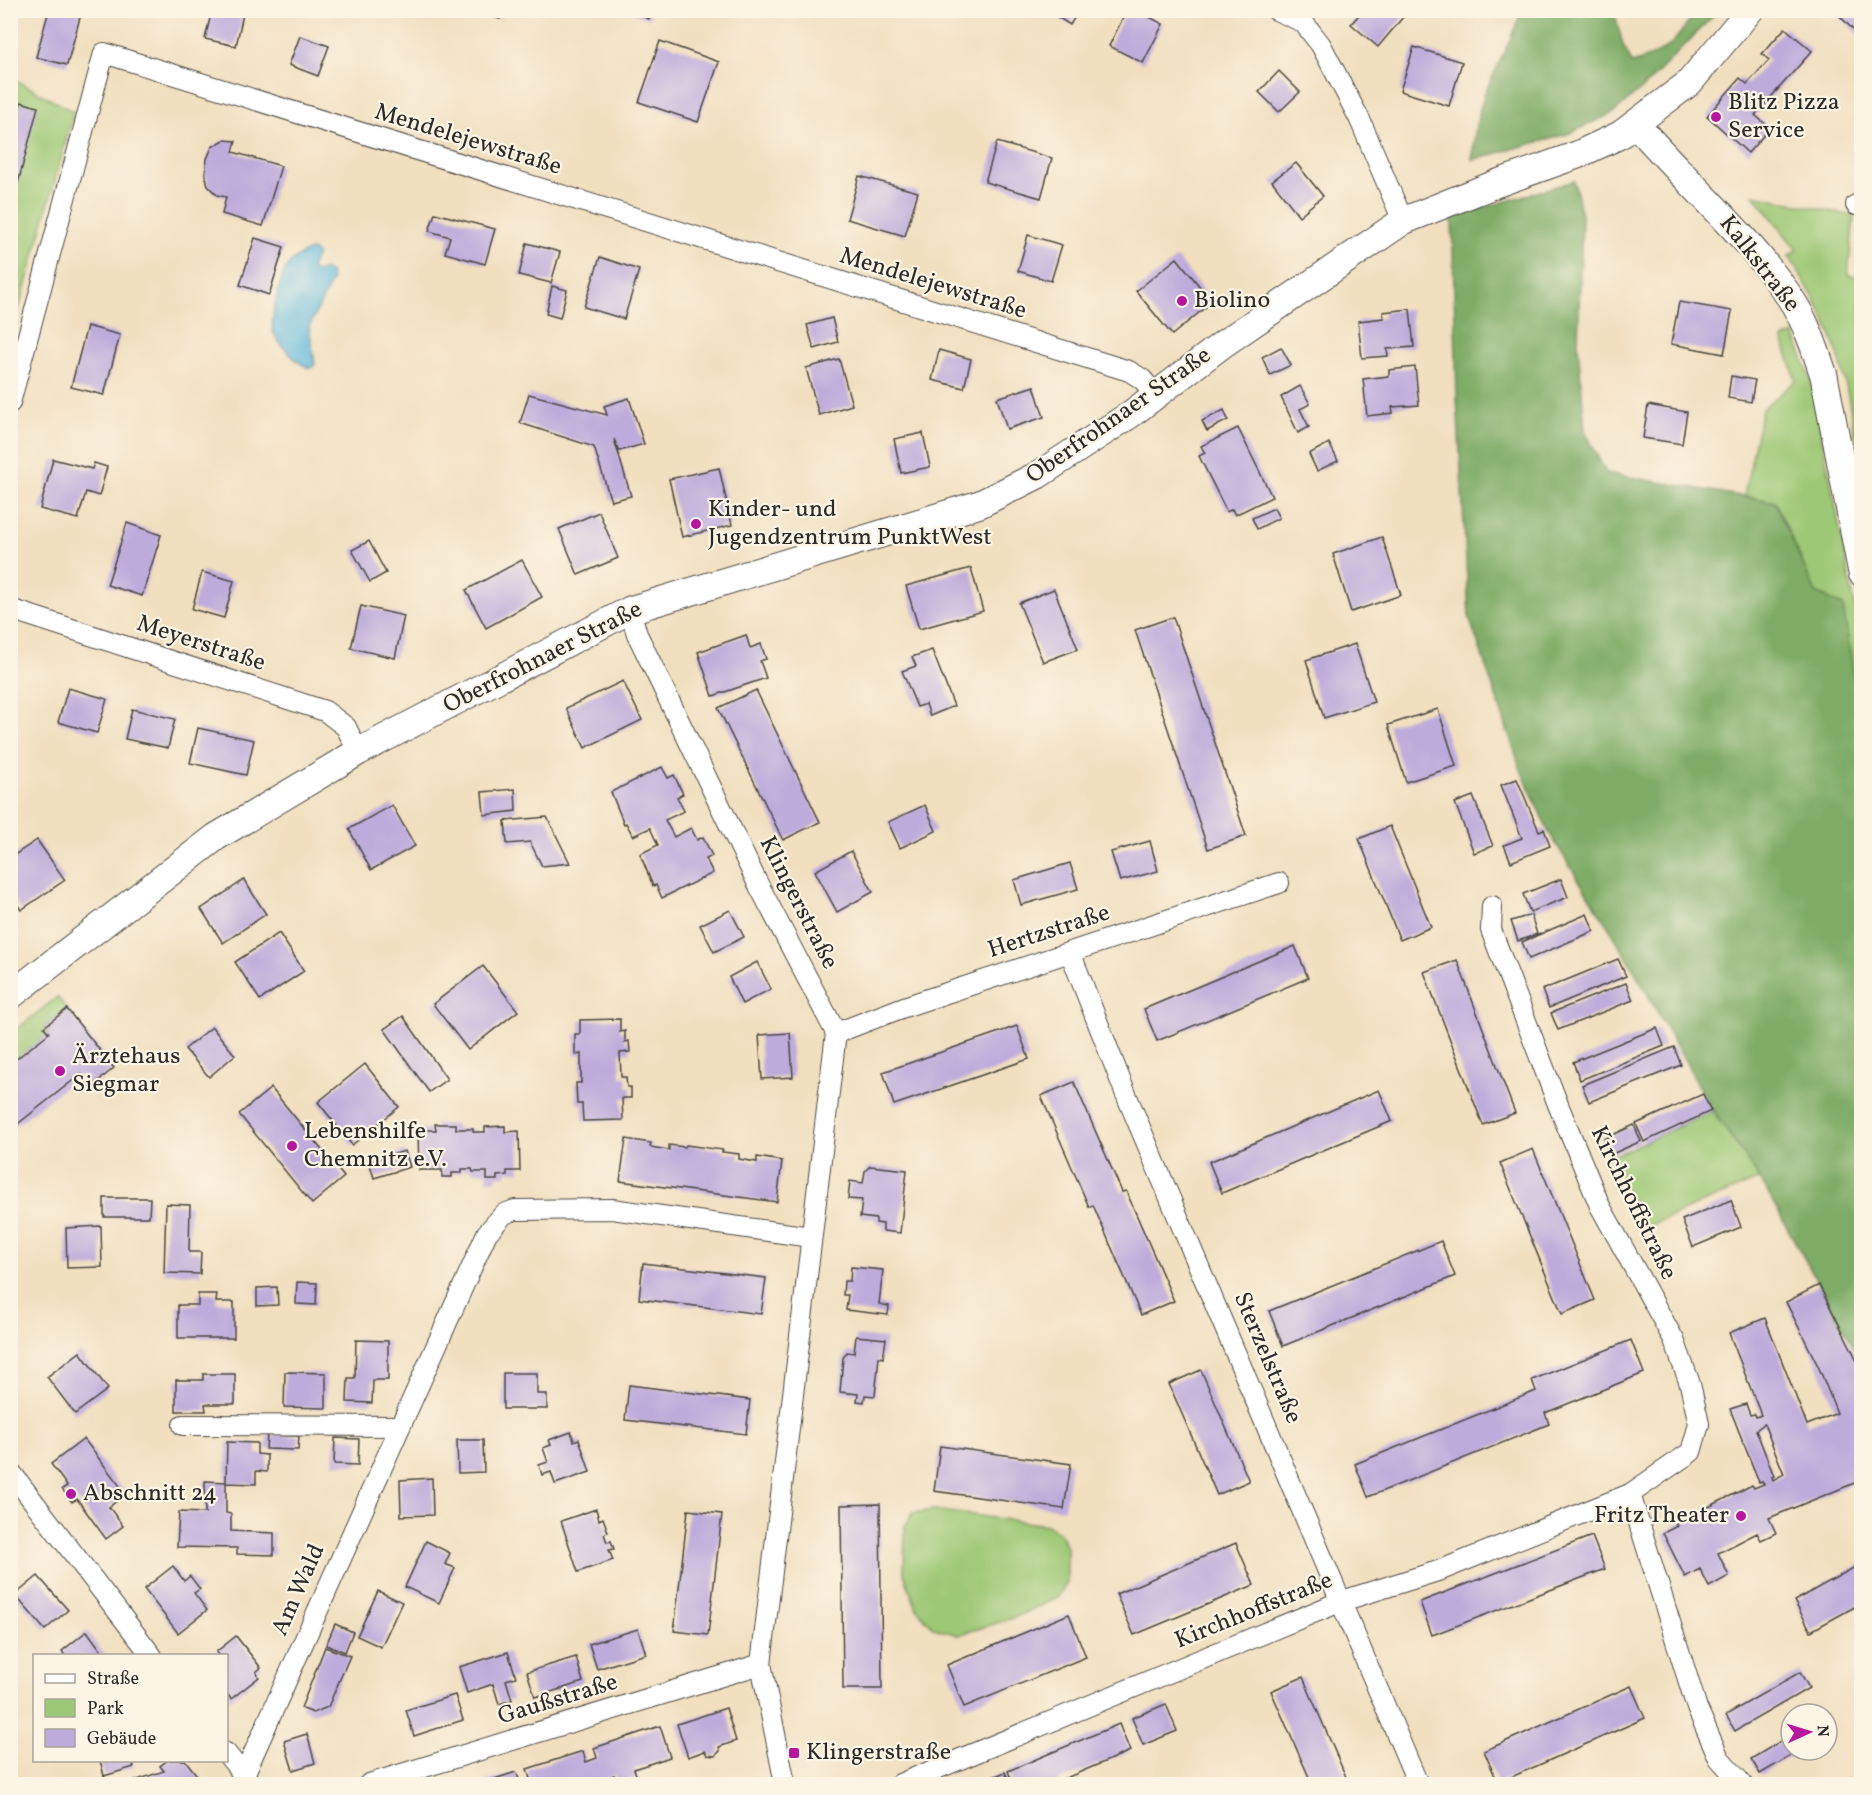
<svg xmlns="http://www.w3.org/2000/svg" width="1872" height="1795" font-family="Vollkorn,serif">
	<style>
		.green { fill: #9dc875; stroke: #647a50; stroke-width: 1.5 }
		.forest { fill: #7eac66; stroke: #546c48; stroke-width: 1.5 }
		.water { fill: #62b8de; stroke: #467284; stroke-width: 1.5 }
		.building { fill: #bdabdb; fill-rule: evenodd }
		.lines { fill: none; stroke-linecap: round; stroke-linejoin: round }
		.minor-casing { stroke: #494641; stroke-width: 22 }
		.secondary-casing { stroke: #494641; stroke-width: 29 }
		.minor { stroke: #fff; stroke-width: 20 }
		.secondary { stroke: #fff; stroke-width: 27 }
		.poi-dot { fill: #b5179e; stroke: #fcf5e5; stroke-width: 2 }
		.labels { text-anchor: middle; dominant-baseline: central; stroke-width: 4.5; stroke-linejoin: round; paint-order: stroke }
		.poi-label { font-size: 24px; fill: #2b2b2b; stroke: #fcf5e5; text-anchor: start }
		.street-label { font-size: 24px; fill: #2b2b2b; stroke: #fcf5e5 }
	</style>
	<rect width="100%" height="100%" fill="#fcf5e5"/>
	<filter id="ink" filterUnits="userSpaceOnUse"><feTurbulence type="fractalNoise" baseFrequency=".0167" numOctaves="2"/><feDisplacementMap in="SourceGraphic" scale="12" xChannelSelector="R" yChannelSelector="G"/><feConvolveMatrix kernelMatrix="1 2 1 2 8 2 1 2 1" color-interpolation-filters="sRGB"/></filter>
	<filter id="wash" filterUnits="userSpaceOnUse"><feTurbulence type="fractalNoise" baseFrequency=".008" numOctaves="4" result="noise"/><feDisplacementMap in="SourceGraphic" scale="24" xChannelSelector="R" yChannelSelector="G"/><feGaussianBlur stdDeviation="1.35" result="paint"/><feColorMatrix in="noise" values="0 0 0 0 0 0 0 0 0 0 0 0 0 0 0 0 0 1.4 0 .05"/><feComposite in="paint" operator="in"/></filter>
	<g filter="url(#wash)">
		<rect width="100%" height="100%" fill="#f1dfbf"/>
		<g class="green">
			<path d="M11 80H16L74 112 11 338Z"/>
			<path d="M1754 195 1854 216 1848 275 1861 278V472C1853 427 1848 379 1832 337 1821 308 1805 282 1789 256L1797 250Z"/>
			<path d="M1794 334 1811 380 1861 638V730L1843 606 1816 593 1775 502 1744 496 1762 409 1796 381 1783 339Z"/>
			<path d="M57 997 67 1009 44 1027 49 1033 11 1064V1034Z"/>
			<path d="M1713 1111 1760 1179 1646 1227 1609 1158Z"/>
			<path d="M934 1510 1047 1525 1059 1532 1067 1547V1583L1057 1598 1013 1618 958 1635 934 1628 917 1609 904 1574 905 1526 913 1513Z"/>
		</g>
		<g class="forest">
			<path d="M1522 11H1614L1623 45 1632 63C1645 59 1660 53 1670 45 1682 35 1697 0 1715 14L1648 83 1615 112 1568 134 1472 160 1476 125 1484 95 1508 44Z"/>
			<path d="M1574 181 1582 215 1578 344 1585 431 1606 473 1775 502 1816 593 1843 606 1862 730 1861 1360 1760 1179 1713 1111 1621 947 1549 833 1521 770 1469 617 1457 399 1452 217Z"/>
		</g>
		<path class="water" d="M312 250 317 254 311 268 315 272 322 270 330 272 332 280 309 327 315 364 312 368C300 368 277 342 273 331 270 321 279 282 284 272 288 263 303 251 312 250Z"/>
		<g id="blocks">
			<g class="building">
				<path d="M49 10H82L67 65 36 57Z"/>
				<path d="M212 10H244L236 46 205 39Z"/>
				<path d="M484 10H503L500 19 483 13Z"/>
				<path d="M625 10H652L649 19Z"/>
				<path d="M1046 10H1079L1070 25Z"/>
				<path d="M1127 10H1136L1163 24 1143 63 1109 46Z"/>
				<path d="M1363 10H1409L1378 47 1351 24Z"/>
				<path d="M1834 10H1862V34L1859 36Z"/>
				<path d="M1785 28 1812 51 1755 115 1770 128 1748 153 1707 116 1740 78 1747 84 1769 60 1762 54Z"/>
				<path d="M300 36 329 46 318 76 289 65Z"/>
				<path d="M660 41 719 62 698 122 639 102Z"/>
				<path d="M1414 47 1462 62 1449 106 1400 91Z"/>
				<path d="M1279 71 1300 92 1279 112 1259 92Z"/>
				<path d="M21 102 38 107 17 187 10 185V141Z"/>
				<path d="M224 140 236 141 233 152 281 166 263 226 222 214 226 197 217 195 208 186 205 173 207 159 212 147Z"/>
				<path d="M997 142 1052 158 1041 198 985 182Z"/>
				<path d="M1296 163 1323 196 1299 216 1272 181Z"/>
				<path d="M859 176 918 192 905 236 847 219Z"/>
				<path d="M435 213 495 229 485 264 445 253 450 237 429 231Z"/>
				<path d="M1028 235 1062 245 1051 281 1018 271Z"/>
				<path d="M255 238 284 247 269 295 240 285Z"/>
				<path d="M527 243 560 252 551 283 519 275Z"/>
				<path d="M600 257 639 270 624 319 584 307Z"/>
				<path d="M1177 258 1212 302 1172 335 1136 291Z"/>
				<path d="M552 286 567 290 560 318 546 314Z"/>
				<path d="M1679 302 1732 311 1724 354 1671 344Z"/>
				<path d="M1410 309 1414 347 1387 349 1388 356 1362 358 1358 321 1384 318 1383 312Z"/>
				<path d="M832 318 838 342 814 349 807 325Z"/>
				<path d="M87 326 120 335 104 395 71 387Z"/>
				<path d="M1281 347 1291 365 1270 375 1262 357Z"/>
				<path d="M939 350 971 359 964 388 932 380Z"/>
				<path d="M839 359 852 405 819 415 806 368Z"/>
				<path d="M1415 367 1419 405 1392 407 1393 413 1367 416 1363 379 1389 376V370Z"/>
				<path d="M1731 376 1755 380 1751 402 1728 398Z"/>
				<path d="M1034 386 1044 417 1007 429 997 398Z"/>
				<path d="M1300 386 1310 404 1300 409 1309 427 1298 433 1281 397Z"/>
				<path d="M529 394 607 415 604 406 629 398 644 444 619 451 614 439 631 496 611 501 594 447 520 423Z"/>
				<path d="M1648 405 1687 412 1682 444 1643 438Z"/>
				<path d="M1224 410 1228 420 1207 431 1202 421Z"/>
				<path d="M1238 428 1272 497 1235 515 1232 509 1227 512 1199 456 1205 453 1201 446Z"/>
				<path d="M923 433 930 467 901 473 894 439Z"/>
				<path d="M1329 443 1338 461 1317 471 1309 454Z"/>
				<path d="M53 459 92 469 94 463 107 467 99 496 86 492 78 519 40 509Z"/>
				<path d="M719 468 732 525 682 537 669 479Z"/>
				<path d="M1274 508 1279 518 1257 529 1252 518Z"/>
				<path d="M599 512 618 558 578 575 559 529Z"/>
				<path d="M127 523 161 535 142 596 107 585Z"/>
				<path d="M1382 537 1401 595 1351 612 1333 554Z"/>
				<path d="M369 541 386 573 370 582 352 550Z"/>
				<path d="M522 560 542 597 486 628 466 590Z"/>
				<path d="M971 568 983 611 919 629 906 586Z"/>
				<path d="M202 572 234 581 224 618 192 609Z"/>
				<path d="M1054 589 1078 649 1043 662 1019 603Z"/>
				<path d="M361 606 404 616 395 658 351 648Z"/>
				<path d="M1173 617 1246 836 1208 849 1135 630Z"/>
				<path d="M746 635 750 648 761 644 766 659 760 661 766 678 713 696 698 652Z"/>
				<path d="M1355 644 1374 702 1324 718 1306 660Z"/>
				<path d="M932 650 954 706 930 716 926 704 917 707 902 671 916 666 912 657Z"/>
				<path d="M623 681 642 720 585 748 566 708Z"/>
				<path d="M68 688 107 699 97 733 58 722Z"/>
				<path d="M756 690 820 822 783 840 718 708Z"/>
				<path d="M132 709 175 719 168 748 125 739Z"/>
				<path d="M1438 709 1456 766 1406 782 1388 725Z"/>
				<path d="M198 728 254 740 246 775 190 763Z"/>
				<path d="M662 767 668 778 674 775 683 794 677 797 684 811 665 820 674 837 691 828 697 840 703 837 712 856 706 859 713 873 662 898 656 885 653 886 640 854 658 845 650 828 633 836 626 823 624 824 611 792Z"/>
				<path d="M1517 779 1539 831 1544 829 1550 846 1511 862 1504 845 1522 838 1501 785Z"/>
				<path d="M515 789 516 811 484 815 482 792Z"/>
				<path d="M1473 796 1493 846 1474 853 1455 803Z"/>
				<path d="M392 805 415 846 371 870 349 829Z"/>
				<path d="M925 805 936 831 900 848 888 822Z"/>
				<path d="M547 817 570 863 542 866 530 842 507 844 505 821Z"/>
				<path d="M1390 826 1431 927 1400 940 1359 839Z"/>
				<path d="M37 840 65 880 21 910 10 894V858Z"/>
				<path d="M1150 841 1158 871 1120 881 1111 852Z"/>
				<path d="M851 851 873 892 837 912 815 871Z"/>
				<path d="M1070 863 1078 889 1021 905 1014 880Z"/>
				<path d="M1561 879 1568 897 1530 912 1523 894Z"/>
				<path d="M244 880 266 914 223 943 201 909Z"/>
				<path d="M730 910 744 937 714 952 700 925Z"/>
				<path d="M1587 914 1594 931 1529 959 1522 942Z"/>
				<path d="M1531 915 1537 934 1518 941 1511 921Z"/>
				<path d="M279 933 304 971 260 1000 235 962Z"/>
				<path d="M1295 946 1308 978 1157 1041 1144 1009Z"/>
				<path d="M1618 959 1626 976 1549 1008 1542 990Z"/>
				<path d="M1457 960 1515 1113 1483 1125 1424 972Z"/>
				<path d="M757 962 771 989 742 1004 729 977Z"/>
				<path d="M483 966 518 1011 468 1050 433 1004Z"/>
				<path d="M1626 983 1633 1000 1558 1030 1551 1013Z"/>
				<path d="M67 1009 114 1068 91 1087 81 1074 10 1130V1064L49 1033 44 1027Z"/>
				<path d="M403 1016 447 1079 429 1092 384 1029Z"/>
				<path d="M620 1019V1032L625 1031V1042L629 1041 630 1052 620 1053 621 1077H626L627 1087H631V1098H622L623 1120 583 1121 582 1104H577L576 1083H581V1054L575 1055V1034H580V1020Z"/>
				<path d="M1017 1026 1029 1059 894 1105 883 1072Z"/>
				<path d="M212 1027 235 1055 209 1077 185 1049Z"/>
				<path d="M1657 1028 1664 1046 1580 1080 1573 1062Z"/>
				<path d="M790 1033 793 1077 762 1079 759 1035Z"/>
				<path d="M1674 1047 1681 1065 1589 1102 1582 1085Z"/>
				<path d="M365 1064 399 1107 352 1145 318 1102Z"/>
				<path d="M1074 1082 1122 1192 1126 1191 1174 1301 1141 1315 1093 1205 1089 1207 1041 1096Z"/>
				<path d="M271 1088 344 1177 312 1204 239 1114Z"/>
				<path d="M1379 1090 1392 1121 1222 1193 1209 1162Z"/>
				<path d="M1703 1094 1711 1111 1644 1142 1636 1124Z"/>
				<path d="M435 1124H456V1129H473V1132H485V1127L505 1126V1132L519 1131 520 1171H507V1175L497 1176V1180H487V1172H473L472 1169H462V1173H452V1177H442V1170H419L418 1130H436Z"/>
				<path d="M1634 1125 1641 1141 1610 1155 1604 1139Z"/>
				<path d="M626 1139 651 1143 650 1147 669 1150V1145L685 1147 686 1145 723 1150 722 1152 739 1154V1159L757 1162V1157L782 1161 777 1202 620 1181Z"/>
				<path d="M1533 1149 1595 1300 1562 1314 1500 1163Z"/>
				<path d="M405 1151 410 1167 374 1178 369 1162Z"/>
				<path d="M870 1166 907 1170 900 1233 883 1231V1224L876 1223V1219L860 1217 862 1200 848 1199 850 1181 863 1183 865 1171Z"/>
				<path d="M104 1198H150L149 1217H104Z"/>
				<path d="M1731 1200 1741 1227 1693 1247 1682 1220Z"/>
				<path d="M166 1204 190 1205 189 1252H201L200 1274 164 1273Z"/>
				<path d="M101 1226 102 1267 67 1268 66 1228Z"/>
				<path d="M1441 1241 1455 1276 1283 1346 1269 1311Z"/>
				<path d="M643 1263 766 1278 761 1314 639 1299Z"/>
				<path d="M851 1267 883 1270 879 1304 889 1306 888 1315 846 1310 848 1295H843L844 1281H850Z"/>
				<path d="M297 1282 317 1283 316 1305 296 1304Z"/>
				<path d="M1819 1285 1854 1354 1862 1374V1480L1769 1518 1776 1533 1761 1540 1757 1533 1718 1553 1729 1576 1709 1587 1700 1569 1685 1577 1663 1533 1677 1526 1675 1524 1752 1485 1754 1488 1764 1484 1762 1481 1759 1482 1730 1409 1746 1404 1750 1415 1755 1414 1756 1417 1761 1415 1729 1333 1765 1318 1807 1425 1837 1413 1819 1368 1786 1302ZM1764 1424 1784 1474 1773 1480 1772 1477 1774 1476 1756 1430Z"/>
				<path d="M277 1287 278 1305 257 1306V1288Z"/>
				<path d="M198 1294H217L216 1302H234V1338H178V1305H198Z"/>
				<path d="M856 1336 886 1339 883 1358 879 1357 875 1396 865 1395 864 1402 857 1401 858 1394 840 1392 843 1358 847 1352 854 1353Z"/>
				<path d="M356 1340 388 1341V1380H373L372 1403 347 1402 348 1378H355Z"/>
				<path d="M1631 1340 1644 1373 1545 1413 1549 1424 1368 1497 1355 1464 1536 1391 1532 1380Z"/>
				<path d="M80 1352 108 1389 75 1414 47 1377Z"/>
				<path d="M1201 1370 1249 1481 1217 1495 1169 1384Z"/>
				<path d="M285 1372 326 1373V1408L284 1407Z"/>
				<path d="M503 1373H537V1394H547V1409H503Z"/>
				<path d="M203 1374H235V1404H205L206 1411H176V1380H203Z"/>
				<path d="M629 1385 750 1400 746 1434 625 1420Z"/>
				<path d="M571 1432 574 1441 579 1439 590 1472 555 1484 551 1472 542 1475 539 1465 548 1462 543 1448 551 1445 549 1440Z"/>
				<path d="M267 1435 299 1436 298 1450 266 1449Z"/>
				<path d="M335 1438 359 1439 358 1465 334 1464Z"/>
				<path d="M84 1439 126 1494 109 1507 123 1526 106 1539 77 1499 72 1502 62 1489 67 1486 51 1464Z"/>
				<path d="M457 1440H483L484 1472 458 1473Z"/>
				<path d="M227 1442 257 1443V1454L267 1455V1472L256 1471V1484L226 1483V1513L231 1514V1531L274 1533V1555L237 1554V1548L177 1547 179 1512 205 1513V1481L226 1482Z"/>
				<path d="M940 1446 1071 1464 1064 1509 934 1491Z"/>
				<path d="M432 1478 433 1515 401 1516 400 1480Z"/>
				<path d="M880 1504 882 1689H843L841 1505Z"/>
				<path d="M596 1509 599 1520 603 1518 608 1532 604 1534 607 1542 611 1541 614 1549 609 1550 613 1560 578 1572 561 1521Z"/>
				<path d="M688 1510 722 1514 708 1635 674 1631Z"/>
				<path d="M1592 1536 1605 1569 1432 1635 1420 1602Z"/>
				<path d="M426 1541 450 1553 445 1564 455 1568 439 1603 405 1587Z"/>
				<path d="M1236 1543 1254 1585 1134 1635 1116 1594Z"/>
				<path d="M1862 1563V1603L1811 1631 1794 1601Z"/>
				<path d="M173 1566 184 1581 190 1576 200 1589 194 1593 207 1610 178 1633 144 1589Z"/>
				<path d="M38 1576 68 1610 45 1630 15 1595Z"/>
				<path d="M378 1591 402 1602 381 1647 357 1636Z"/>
				<path d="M1069 1614 1086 1657 964 1707 947 1665Z"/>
				<path d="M335 1624 353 1632 345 1652 326 1645Z"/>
				<path d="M638 1629 646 1654 597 1669 589 1644Z"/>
				<path d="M87 1631 105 1656H65L62 1651Z"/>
				<path d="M236 1636 261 1668 256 1672 259 1677 231 1699 228 1695 226 1696V1656H219L216 1652Z"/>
				<path d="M325 1647 350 1656 328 1707 313 1713 301 1708Z"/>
				<path d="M508 1652 516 1677 506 1680 512 1700 499 1704 493 1684 467 1693 459 1667Z"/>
				<path d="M576 1657 583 1682 535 1697 527 1672Z"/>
				<path d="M1800 1672 1809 1688 1735 1731 1726 1715Z"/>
				<path d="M1303 1677 1314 1703 1349 1784H1312L1271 1691Z"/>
				<path d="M1631 1686 1645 1718 1498 1783 1484 1751Z"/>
				<path d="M455 1695 463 1720 414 1736 406 1710Z"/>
				<path d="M1166 1704 1177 1731 1143 1745 1132 1718Z"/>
				<path d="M726 1708 736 1741 719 1747 720 1751 715 1756 707 1755 705 1751 688 1757 677 1724Z"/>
				<path d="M1119 1724 1130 1751 1052 1784H1013L1008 1771Z"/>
				<path d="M660 1726 670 1757 634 1769 637 1777 617 1784 614 1775 604 1779 606 1784H593L591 1780 576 1784H526L531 1782 527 1769 583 1751 586 1762 597 1758 594 1748Z"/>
				<path d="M307 1734 315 1763 293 1770 284 1741Z"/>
				<path d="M1791 1735V1750H1801L1760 1774 1751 1759Z"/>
				<path d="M100 1760H132L134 1767 104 1776Z"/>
				<path d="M168 1760H185L204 1784H129L128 1783 164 1771 160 1766Z"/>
				<path d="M516 1772 521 1784H479Z"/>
				<path d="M1005 1772 1010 1784H976L983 1781Z"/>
			</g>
		</g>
	</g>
	<g filter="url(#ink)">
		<use href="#blocks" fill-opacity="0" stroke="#494641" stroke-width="1.5"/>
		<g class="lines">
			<defs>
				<g id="minor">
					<path d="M1276 10 1303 22 1321 45 1360 120 1403 221"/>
					<path d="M1856 205 1862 206"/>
					<path d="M10 403 104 53 1129 371 1142 379 1156 395"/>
					<path d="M10 609 325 711 346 727 358 752"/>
					<path d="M630 610 637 634 757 882 836 1033 761 1664 785 1784"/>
					<path d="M1070 952 1125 1092 1418 1784"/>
					<path d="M836 1033 904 1007 1279 883"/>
					<path d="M183 1425 400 1426"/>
					<path d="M10 1471 152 1656"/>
					<path d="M1630 1494 1697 1708 1719 1758 1742 1784"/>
					<path d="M226 1753 250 1783"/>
					<path d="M244 1775 487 1233 504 1214 515 1210 612 1209 811 1237"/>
					<path d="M369 1784 761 1664"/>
					<path d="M900 1784 1342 1601 1441 1570 1630 1494 1691 1452 1699 1424 1690 1384 1674 1340 1600 1206 1559 1107 1491 930 1492 906"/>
				</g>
				<g id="secondary">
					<path d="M1636 124C1686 182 1745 232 1789 296 1805 319 1815 348 1824 376L1862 573"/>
					<path d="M10 996 216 837 358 752 630 610 980 504 1038 475 1131 414 1223 344 1403 221 1498 183 1577 155 1620 135 1689 83 1750 10"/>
				</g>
			</defs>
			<use href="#minor" class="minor-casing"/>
			<use href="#secondary" class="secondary-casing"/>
			<use href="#minor" class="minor"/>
			<use href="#secondary" class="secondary"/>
		</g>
	</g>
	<g class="poi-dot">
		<circle cx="1716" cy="117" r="6"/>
		<circle cx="1182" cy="301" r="6"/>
		<circle cx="696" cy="524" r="6"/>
		<circle cx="60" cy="1071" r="6"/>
		<circle cx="292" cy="1146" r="6"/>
		<circle cx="71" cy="1494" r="6"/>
		<circle cx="1741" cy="1516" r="6"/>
		<rect x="788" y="1747" width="12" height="12" rx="3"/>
	</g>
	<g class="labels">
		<g class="poi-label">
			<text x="1728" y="103">Blitz Pizza<tspan x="1728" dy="28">Service</tspan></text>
			<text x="1194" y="301">Biolino</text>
			<text x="708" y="510">Kinder- und<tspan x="708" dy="28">Jugendzentrum PunktWest</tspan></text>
			<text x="72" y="1057">Ärztehaus<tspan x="72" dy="28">Siegmar</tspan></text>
			<text x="304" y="1132">Lebenshilfe<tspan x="304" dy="28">Chemnitz e.V.</tspan></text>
			<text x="83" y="1494">Abschnitt 24</text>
			<text x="1729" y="1516" text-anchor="end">Fritz Theater</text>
			<text x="806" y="1753">Klingerstraße</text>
		</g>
		<g class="street-label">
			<text transform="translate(468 140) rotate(17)">Mendelejewstraße</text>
			<text transform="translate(1759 264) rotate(52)">Kalkstraße</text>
			<text transform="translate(933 284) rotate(17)">Mendelejewstraße</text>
			<text transform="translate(1119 416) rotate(-35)">Oberfrohnaer Straße</text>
			<text transform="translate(201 644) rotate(18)">Meyerstraße</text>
			<text transform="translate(543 658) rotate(-27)">Oberfrohnaer Straße</text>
			<text transform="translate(798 903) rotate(63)">Klingerstraße</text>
			<text transform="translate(1049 932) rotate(-18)">Hertzstraße</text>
			<text transform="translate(1633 1203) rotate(64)">Kirchhoffstraße</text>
			<text transform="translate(1267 1358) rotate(67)">Sterzelstraße</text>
			<text transform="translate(299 1590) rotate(-66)">Am Wald</text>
			<text transform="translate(1254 1611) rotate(-22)">Kirchhoffstraße</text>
			<text transform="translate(558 1700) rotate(-17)">Gaußstraße</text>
		</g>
	</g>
	<rect width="1872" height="1795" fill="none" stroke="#fcf5e5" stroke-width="36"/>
	<rect x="33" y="1654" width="195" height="108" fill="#fcf5e5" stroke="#a8a49b" stroke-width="1.5"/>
	<rect x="45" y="1674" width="30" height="9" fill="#ffffff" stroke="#a8a49b" stroke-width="1.5"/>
	<text x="87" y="1684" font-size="18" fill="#2b2b2b">Straße</text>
	<rect x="45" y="1699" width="30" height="18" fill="#9dc875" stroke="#a8a49b" stroke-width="1.5"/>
	<text x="87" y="1714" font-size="18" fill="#2b2b2b">Park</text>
	<rect x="45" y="1729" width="30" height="18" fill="#bdabdb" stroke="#a8a49b" stroke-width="1.5"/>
	<text x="87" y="1744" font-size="18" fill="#2b2b2b">Gebäude</text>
	<g transform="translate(1809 1732) rotate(86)"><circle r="28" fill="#fcf5e5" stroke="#a8a49b" stroke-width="1.5"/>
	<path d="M0-4.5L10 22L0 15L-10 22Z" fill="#b5179e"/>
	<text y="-9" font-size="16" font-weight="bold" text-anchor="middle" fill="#2b2b2b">N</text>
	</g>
</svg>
